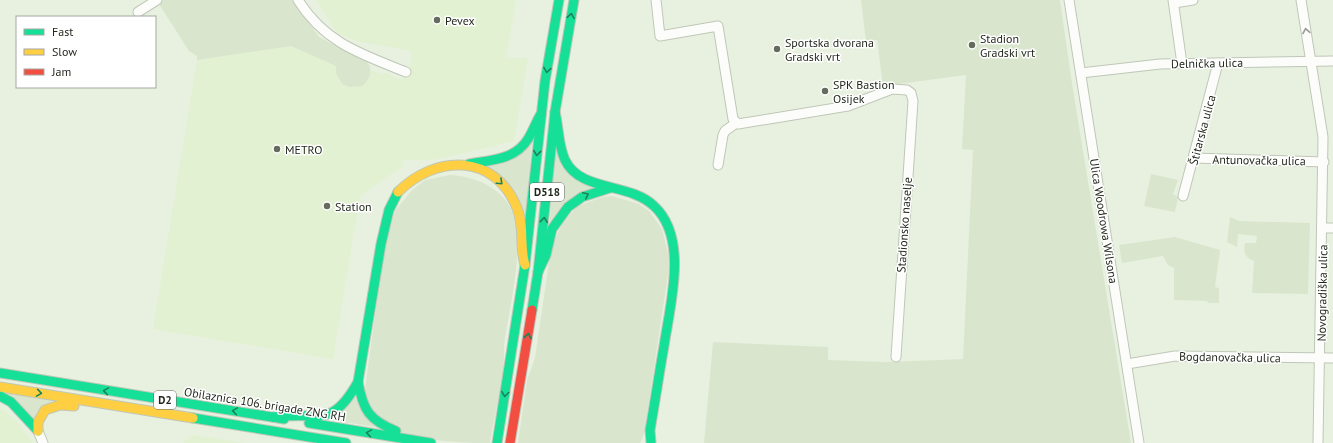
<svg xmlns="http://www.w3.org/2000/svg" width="1333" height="443" font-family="'PT Sans',sans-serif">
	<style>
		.built { fill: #e2f1d2 }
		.green { fill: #dae5ce }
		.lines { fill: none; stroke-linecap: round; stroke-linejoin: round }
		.street-casing { stroke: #bfc7b8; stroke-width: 11 }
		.fast-casing { stroke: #bfc7b8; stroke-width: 11 }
		.slow-casing { stroke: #bfc7b8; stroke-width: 11 }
		.jam-casing { stroke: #bfc7b8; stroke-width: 11 }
		.street { stroke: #fcfdfa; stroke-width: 9 }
		.fast { stroke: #16e098; stroke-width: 9 }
		.slow { stroke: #ffcf43; stroke-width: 9 }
		.jam { stroke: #f24e42; stroke-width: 9 }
		.oneway { stroke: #1a8258 }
		.oneway2 { stroke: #999c95 }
		.poi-dot { fill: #656c5e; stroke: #fff; stroke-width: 1.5 }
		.labels { text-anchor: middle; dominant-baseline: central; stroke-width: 3; stroke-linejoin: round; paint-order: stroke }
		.shield { fill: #fff; stroke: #62665e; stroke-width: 1 }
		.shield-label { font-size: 11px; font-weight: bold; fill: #1f2519 }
		.poi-label { font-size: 12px; fill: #1f2519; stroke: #fff; text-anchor: start }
		.street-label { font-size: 12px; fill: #1f2519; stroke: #fff }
	</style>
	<rect width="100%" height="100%" fill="#e8f1df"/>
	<g class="built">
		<path d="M316 0H516L506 58H528L514 141 434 160H403V166L360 196 333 359 153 329 197 60 291 46 361 66 381 74 386 73 399 79 404 77 413 59H411V51L356 41 336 32Z"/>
		<path d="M0 409 4 410 17 421 33 443H0Z"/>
		<path d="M193 435 244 443H183Z"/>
	</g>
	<g class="green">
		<path d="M163 0H293L319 37 367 62C374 70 369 81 362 86L349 87 342 84 336 73V66L291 46 197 60V56L189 51 159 4Z"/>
		<path d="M861 0H1060L1073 90 1131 443H704L713 342 828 347V360L888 362 963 359 973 150 962 149 966 75 883 86 877 40 866 41Z"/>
		<path d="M532 139 527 216 486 165Z"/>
		<path d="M555 147 596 185 549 228Z"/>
		<path d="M1151 174 1178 180 1173 194 1178 197 1175 212 1144 206Z"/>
		<path d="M450 175C475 176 507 189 514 217 523 255 511 300 505 338 503 352 505 366 502 380 499 401 493 422 490 443 459 443 411 441 384 424 376 419 369 405 364 397L383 255 395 211 411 191 425 180Z"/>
		<path d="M612 196 639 204 649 211 662 229 670 261 644 434 640 443H518L527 380 535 358 551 248 561 226 577 206 603 197Z"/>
		<path d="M1230 217 1239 221 1310 223 1308 294 1252 293 1254 261C1245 258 1243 252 1245 243H1256L1257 236 1238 234 1237 247 1227 242Z"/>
		<path d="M1175 237 1220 250 1215 287 1219 288V303H1208L1207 301 1174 300V268L1168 265 1163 256 1122 263 1119 245Z"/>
		<path d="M7 393 52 401 32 420Z"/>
		<path d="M354 396 376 427 324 419Z"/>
	</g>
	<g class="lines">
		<defs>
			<g id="street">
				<path d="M298 0C325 43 361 54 406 72"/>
				<path d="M656 0 660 36 718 26 733 119 738 124 848 106 892 89 907 90 911 93 913 101 896 357"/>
				<path d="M1069 0 1139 443"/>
				<path d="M1173 0 1182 64"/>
				<path d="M1301 0 1323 137 1318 443"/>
				<path d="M1174 3 1193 0"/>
				<path d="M138 12 157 0"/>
				<path d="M1081 73 1160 64 1333 61"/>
				<path d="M1194 158 1324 162"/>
				<path d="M718 165 723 135 725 131 736 123"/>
				<path d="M1183 196 1218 63"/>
				<path d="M1323 228H1333"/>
				<path d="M1127 364 1175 356 1333 358"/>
				<path d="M38 431 43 443"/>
			</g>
			<g id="fast">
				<path d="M555 112C559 128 558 145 565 160 580 192 629 182 654 206 689 238 670 305 664 346 659 374 655 402 650 430L651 443"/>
				<path d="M469 164C491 160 515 160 528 139 533 131 536 122 541 114"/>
				<path d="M538 272 546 255 552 229 568 207 582 197 610 188"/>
				<path d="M532 310 538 272 555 112 574 0"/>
				<path d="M0 373 284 419"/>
				<path d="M358 382C363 410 369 420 396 431"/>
				<path d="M0 396 11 402 38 431"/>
				<path d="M273 417C319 411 331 430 358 382L381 244 389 210 398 192"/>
				<path d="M193 418 346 443"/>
				<path d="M309 423 431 443"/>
				<path d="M497 443 525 265 545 81 559 0"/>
			</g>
			<g id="slow">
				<path d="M398 192C436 154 495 153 517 208 525 227 519 246 525 265"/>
				<path d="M0 387 193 418"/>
				<path d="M38 431V422L45 410 60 405 74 406"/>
			</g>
			<path id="jam" d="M510 443 532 310"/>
		</defs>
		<use href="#street" class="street-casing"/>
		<use href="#fast" class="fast-casing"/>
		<use href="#slow" class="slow-casing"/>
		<use href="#jam" class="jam-casing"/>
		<use href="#street" class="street"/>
		<use href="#fast" class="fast"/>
		<use href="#slow" class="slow"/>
		<use href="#jam" class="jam"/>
	</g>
	<defs><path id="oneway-chevron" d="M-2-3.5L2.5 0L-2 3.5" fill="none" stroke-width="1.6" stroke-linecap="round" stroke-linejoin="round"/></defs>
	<g class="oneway">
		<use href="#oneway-chevron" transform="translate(571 16) rotate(-81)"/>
		<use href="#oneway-chevron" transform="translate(547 70) rotate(99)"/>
		<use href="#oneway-chevron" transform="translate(537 153) rotate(96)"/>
		<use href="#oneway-chevron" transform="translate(500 182) rotate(43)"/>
		<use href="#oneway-chevron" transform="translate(586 195) rotate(-25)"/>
		<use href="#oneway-chevron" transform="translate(544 220) rotate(-84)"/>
		<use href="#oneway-chevron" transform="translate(528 336) rotate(-81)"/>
		<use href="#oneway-chevron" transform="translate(106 391) rotate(-171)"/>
		<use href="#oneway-chevron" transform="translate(39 393) rotate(9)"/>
		<use href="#oneway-chevron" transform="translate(505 394) rotate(98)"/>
		<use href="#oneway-chevron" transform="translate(235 411) rotate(-171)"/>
		<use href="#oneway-chevron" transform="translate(369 433) rotate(-171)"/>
	</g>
	<use class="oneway2" href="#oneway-chevron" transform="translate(1306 31) rotate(-100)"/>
	<g class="poi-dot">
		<circle cx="437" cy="20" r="4"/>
		<circle cx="972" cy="45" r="4"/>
		<circle cx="777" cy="49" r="4"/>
		<circle cx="825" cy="91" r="4"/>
		<circle cx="277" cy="149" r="4"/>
		<circle cx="327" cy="206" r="4"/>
	</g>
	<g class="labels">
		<g class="shield">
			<rect x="530" y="183" width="34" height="18" rx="3"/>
			<rect x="154" y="391" width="22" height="18" rx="3"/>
		</g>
		<g class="shield-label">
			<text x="547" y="192">D518</text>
			<text x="165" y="400">D2</text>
		</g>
		<g class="poi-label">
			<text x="445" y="20">Pevex</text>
			<text x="980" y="38">Stadion<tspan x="980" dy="14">Gradski vrt</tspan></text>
			<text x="785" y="42">Sportska dvorana<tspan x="785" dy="14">Gradski vrt</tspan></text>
			<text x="833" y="84">SPK Bastion<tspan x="833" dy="14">Osijek</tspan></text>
			<text x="285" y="149">METRO</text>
			<text x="335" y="206">Station</text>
		</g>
		<g class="street-label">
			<text transform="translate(1207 63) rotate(-1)">Delnička ulica</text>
			<text transform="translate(1202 130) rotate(-75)">Štitarska ulica</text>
			<text transform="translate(1259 160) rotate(1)">Antunovačka ulica</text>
			<text transform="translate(1104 221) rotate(81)">Ulica Woodrowa Wilsona</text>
			<text transform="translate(904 225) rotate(-86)">Stadionsko naselje</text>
			<text transform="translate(1322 293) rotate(-89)">Novogradiška ulica</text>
			<text transform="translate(1230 357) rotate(1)">Bogdanovačka ulica</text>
			<text transform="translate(265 404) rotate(9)">Obilaznica 106. brigade ZNG RH</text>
		</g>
	</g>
	<rect x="16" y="16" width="140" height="72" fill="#ffffff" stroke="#a5a8a3"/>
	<rect x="24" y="29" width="20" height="6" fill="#16e098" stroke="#a5a8a3"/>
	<text x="52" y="36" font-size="12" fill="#1f2519">Fast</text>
	<rect x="24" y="49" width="20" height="6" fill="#ffcf43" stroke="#a5a8a3"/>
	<text x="52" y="56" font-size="12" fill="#1f2519">Slow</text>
	<rect x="24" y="69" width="20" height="6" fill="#f24e42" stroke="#a5a8a3"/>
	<text x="52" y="76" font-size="12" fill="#1f2519">Jam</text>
</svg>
